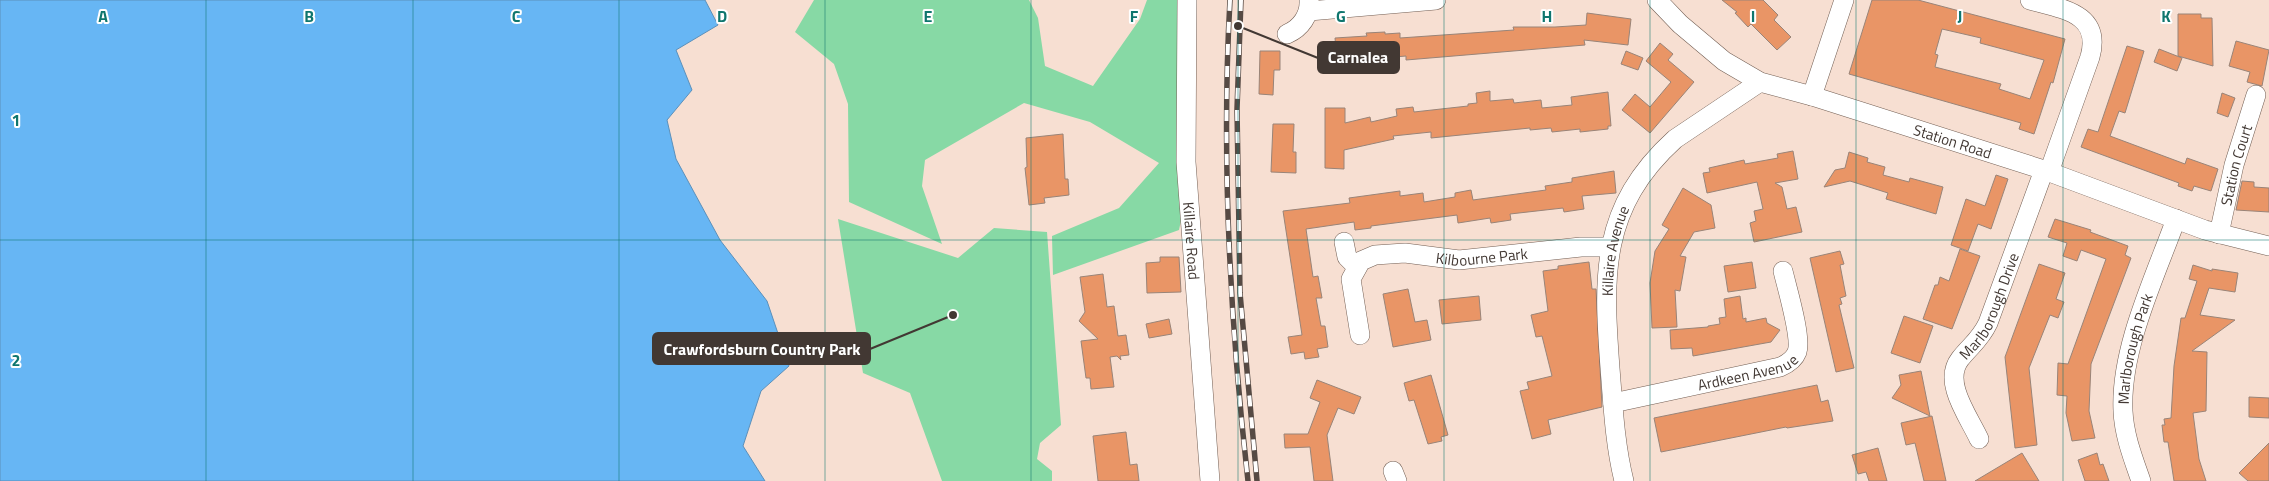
<svg xmlns="http://www.w3.org/2000/svg" width="2269" height="481" font-family="'Titillium Web',sans-serif">
	<style>
		.green { fill: #87d9a5 }
		.water { fill: #67b6f4; stroke: #5c90ba }
		.building { fill: #e99566; stroke: #998478; fill-rule: evenodd }
		.lines { fill: none; stroke-linecap: round; stroke-linejoin: round }
		.minor-casing { stroke: #735f54; stroke-width: 20 }
		.minor { stroke: #fff; stroke-width: 19 }
		.rail-casing { stroke: #564a44; stroke-width: 5.5 }
		.rail { stroke: #fff; stroke-width: 4; stroke-dasharray: 11; stroke-linecap: butt }
		.grid { fill: none; stroke: #0f766e; stroke-width: 1; stroke-opacity: 0.55 }
		.labels { text-anchor: middle; dominant-baseline: central; stroke-width: 4; stroke-linejoin: round; paint-order: stroke }
		.street-label { font-size: 15px; fill: #423833; stroke: #fff }
		.grid-label { font-size: 16px; text-anchor: middle; font-weight: bold; fill: #0f766e; stroke: #fff; stroke-width: 4; stroke-linejoin: round; paint-order: stroke }
		.leader { fill: none; stroke: #423833; stroke-width: 2 }
		.callout-dot { fill: #423833; stroke: #fff; stroke-width: 2 }
		.callout { fill: #423833; stroke: #423833; stroke-width: 2 }
		.callout-label { font-size: 16px; text-anchor: middle; font-weight: bold; fill: #fff }
	</style>
	<rect width="100%" height="100%" fill="#f7dfd2"/>
	<g class="green">
		<path d="M814 0H1029L1038 18 1045 66 1093 86 1140 19 1147 0H1177L1185 201 1179 230 1053 275 1052 236 1119 208 1159 163 1090 122 1024 103 925 160 922 186 942 244 849 202 848 104 834 64 795 32Z"/>
		<path d="M838 219 958 258 994 228 1047 232 1061 425 1040 443 1037 459 1052 471V481H942L910 393 863 373Z"/>
	</g>
	<path class="water" d="M0 0H705L718 25 676 50 692 90 667 120 676 159 720 240 767 301 789 366 761 391 743 446 765 481H0Z"/>
	<g class="building">
		<path d="M1722 0H1763L1778 15 1774 20 1791 37 1777 50 1751 24 1748 27 1735 13 1737 12Z"/>
		<path d="M1872 0H1918L2065 39 2053 83 2051 82 2034 134 2019 129 2021 123 1849 74ZM1942 29 1981 38 1980 43 2044 60 2030 99 1999 89 2001 84 1935 67 1938 55 1935 54Z"/>
		<path d="M1587 13 1631 19 1628 45 1584 40 1585 45 1406 60V56L1337 62 1335 38 1367 36 1366 33 1385 32V34L1400 33V38L1514 30 1513 27H1555L1586 25Z"/>
		<path d="M2178 14H2201V18H2212L2213 66 2178 56Z"/>
		<path d="M2236 41 2269 50 2262 86 2247 82 2250 72 2229 66Z"/>
		<path d="M1660 43 1673 54 1668 60 1694 82 1650 133 1622 110 1635 94 1650 107 1671 82 1646 61Z"/>
		<path d="M2127 46 2144 51 2125 113 2119 111 2110 136 2185 164 2187 158 2218 169 2211 191 2194 186 2192 191 2178 186 2179 183 2081 147 2088 129 2098 132Z"/>
		<path d="M2159 49 2182 58 2177 71 2154 62Z"/>
		<path d="M1260 51H1280V70H1274L1273 95 1259 94Z"/>
		<path d="M1626 51 1643 58 1638 70 1621 64Z"/>
		<path d="M1490 91V101L1513 99 1514 103 1541 100 1542 108 1572 105 1571 97 1608 92 1611 126H1608V129L1580 132V129L1552 132 1551 128 1530 130V128L1431 138V132L1393 136 1394 139 1344 150V169L1325 168V108H1345V123L1370 117 1371 122 1397 116 1396 109 1413 107 1414 112 1468 106V104L1477 103 1476 93Z"/>
		<path d="M2222 93 2235 98 2228 117 2217 113Z"/>
		<path d="M1273 124H1294L1293 152H1296V173L1271 172Z"/>
		<path d="M1063 134 1065 179H1068L1069 195 1044 198 1045 203 1029 205 1025 168 1027 167 1026 138Z"/>
		<path d="M1793 151 1798 179 1775 183 1782 187 1787 209 1796 207 1802 232 1754 242 1750 223 1756 221 1754 211 1763 209 1757 182 1707 193 1703 173 1710 172 1709 168 1744 160 1745 164 1778 158 1777 154Z"/>
		<path d="M1849 152 1868 158 1867 162 1885 167 1883 175 1909 182 1910 178 1943 187 1936 214 1886 199 1888 193 1850 181 1824 187 1835 170 1845 168Z"/>
		<path d="M1614 171 1616 193 1582 196 1584 209 1564 212 1563 208 1510 214 1511 220 1491 223 1490 218 1458 223 1457 215 1371 226V228L1355 230 1354 222 1306 229 1313 277 1318 276 1322 298H1316L1321 326H1325L1328 347 1317 349 1319 357 1305 359 1304 352 1291 354 1288 337 1302 335 1283 211 1350 203 1349 198 1400 191V196L1423 193 1424 202 1455 197V193L1471 190 1473 200 1546 190 1545 186 1572 182V178Z"/>
		<path d="M1996 175 2008 179 1991 229 1978 224 1968 251 1951 245 1966 199 1985 206Z"/>
		<path d="M2242 181 2254 182V187L2269 188V212L2236 210Z"/>
		<path d="M1683 188 1711 205 1715 228 1694 232 1680 256 1686 257 1680 291 1675 290 1677 327 1652 328 1650 283 1655 251 1669 229 1662 225Z"/>
		<path d="M2055 219 2091 230 2090 232 2128 246 2125 255 2131 258 2091 364 2089 411 2095 438 2072 441 2066 413 2067 396 2057 395 2058 363 2068 364 2106 259 2081 250 2077 261 2063 256 2067 243 2048 237Z"/>
		<path d="M1960 249 1980 256 1952 329 1923 319 1935 285H1938L1940 277 1949 281Z"/>
		<path d="M1840 251 1844 264 1840 265 1846 296 1840 298 1842 304 1839 305 1854 368 1836 372 1810 258Z"/>
		<path d="M1160 257H1179L1181 292 1147 293 1146 263 1160 262Z"/>
		<path d="M1589 262 1592 289H1596L1602 407 1548 420 1551 434 1532 439 1520 391 1529 389 1527 382 1552 376 1542 336 1536 337 1531 315 1548 311 1543 271 1558 269V266Z"/>
		<path d="M1752 262 1756 288 1728 292 1724 266Z"/>
		<path d="M2039 264 2065 273 2056 299 2064 302 2058 318 2050 315 2029 368 2037 445 2015 448 2005 357Z"/>
		<path d="M2193 265 2212 271V269L2238 273 2235 292 2209 288 2200 315 2235 320 2192 351 2207 352 2206 411 2193 413 2199 459 2206 481H2174L2168 442H2164L2162 425H2165L2164 419 2171 418 2174 366 2181 318H2185L2197 281 2189 279Z"/>
		<path d="M1103 274 1107 307 1114 306 1118 336 1126 335 1129 355 1120 356 1121 360 1117 356 1110 357 1114 387 1091 389 1090 378H1086L1081 341 1098 339 1079 321 1085 312 1080 277Z"/>
		<path d="M1408 289 1415 322 1427 320 1431 340 1393 347 1383 294Z"/>
		<path d="M1479 296 1481 320 1442 324 1439 300Z"/>
		<path d="M1740 296 1743 319 1746 318V322L1766 318 1767 323 1780 330 1771 342 1693 356 1692 348 1671 349 1670 330 1708 327V326L1720 324 1719 318 1726 317 1724 299Z"/>
		<path d="M1904 316 1933 326 1920 363 1891 353Z"/>
		<path d="M1169 319 1172 334 1149 338 1146 324Z"/>
		<path d="M1921 371 1930 416 1892 398 1901 385 1899 375Z"/>
		<path d="M1431 375 1448 435 1441 437 1442 441 1428 444 1414 400 1409 401 1404 383Z"/>
		<path d="M1317 380 1361 397 1354 414 1338 408 1327 435 1333 481H1314L1310 447 1285 448 1284 434H1308L1320 402 1310 398Z"/>
		<path d="M1817 385 1821 402 1828 400 1833 421 1787 428 1786 427 1661 452 1654 418Z"/>
		<path d="M2249 397 2269 398V418L2249 417Z"/>
		<path d="M1932 416 1946 481H1924L1915 443 1906 445 1901 423Z"/>
		<path d="M1126 432 1130 465 1137 464 1139 481H1098L1093 436Z"/>
		<path d="M2269 443V481H2248L2239 473Z"/>
		<path d="M1878 448 1887 481H1869L1866 472 1858 474 1852 455Z"/>
		<path d="M2022 453 2039 481H1975Z"/>
		<path d="M2097 453 2100 465 2103 464 2109 481H2085L2078 460Z"/>
	</g>
	<g class="lines">
		<defs>
			<g id="minor">
				<path id="s1" d="M1187 0 1186 162 1210 481"/>
				<path id="s2" d="M1657 0 1680 24 1724 61 1760 82 1812 96 2044 170 2205 230 2269 246"/>
				<path d="M2030 0C2062 9 2102 13 2090 57L2049 172"/>
				<path d="M1309 11 1436 0"/>
				<path d="M1287 34C1301 28 1310 15 1309 0"/>
				<path d="M1812 96 1844 0"/>
				<path id="s3" d="M2219 234 2234 165 2256 95"/>
				<path d="M1344 242 1347 257 1356 266"/>
				<path id="s4" d="M1360 335 1351 279 1361 261 1375 255 1405 253 1459 260 1581 247H1610"/>
				<path id="s5" d="M1613 403 1780 367C1787 364 1794 360 1797 352 1802 338 1787 288 1783 271"/>
				<path id="s6" d="M1979 439C1969 417 1942 382 1960 359 1971 345 1980 340 1988 323L2044 170"/>
				<path d="M1393 471 1397 481"/>
				<path id="s7" d="M1624 481C1615 445 1613 406 1610 368 1603 275 1600 207 1675 139L1760 82"/>
				<path id="s8" d="M2141 481C2133 458 2124 435 2123 411 2120 349 2155 277 2176 219"/>
			</g>
		</defs>
		<use href="#minor" class="minor-casing"/>
		<use href="#minor" class="minor"/>
		<defs>
			<g id="rail">
				<path d="M1230 0C1221 160 1230 322 1248 481"/>
				<path d="M1241 0 1237 109 1240 293 1257 481"/>
			</g>
		</defs>
		<use href="#rail" class="rail-casing"/>
		<use href="#rail" class="rail"/>
	</g>
	<path class="grid" d="M206 0V481M413 0V481M619 0V481M825 0V481M1031 0V481M1238 0V481M1444 0V481M1650 0V481M1856 0V481M2063 0V481M0 240H2269"/>
	<g class="labels">
		<g class="street-label">
			<text stroke="none"><textPath href="#s2" startOffset="334">Station Road</textPath></text>
			<text stroke="none"><textPath href="#s3" startOffset="71">Station Court</textPath></text>
			<text stroke="none"><textPath href="#s1" startOffset="241">Killaire Road</textPath></text>
			<text stroke="none"><textPath href="#s7" startOffset="232">Killaire Avenue</textPath></text>
			<text stroke="none"><textPath href="#s4" startOffset="200">Kilbourne Park</textPath></text>
			<text stroke="none"><textPath href="#s6" startOffset="148">Marlborough Drive</textPath></text>
			<text stroke="none"><textPath href="#s8" startOffset="136">Marlborough Park</textPath></text>
			<text stroke="none"><textPath href="#s5" startOffset="138">Ardkeen Avenue</textPath></text>
		</g>
	</g>
	<g class="grid-label">
		<text x="103" y="22">A</text>
		<text x="309" y="22">B</text>
		<text x="516" y="22">C</text>
		<text x="722" y="22">D</text>
		<text x="928" y="22">E</text>
		<text x="1134" y="22">F</text>
		<text x="1341" y="22">G</text>
		<text x="1547" y="22">H</text>
		<text x="1753" y="22">I</text>
		<text x="1960" y="22">J</text>
		<text x="2166" y="22">K</text>
		<text x="16" y="126">1</text>
		<text x="16" y="366">2</text>
	</g>
	<path class="leader" d="M1238 26L1318 58M953 315L870 349"/>
	<g class="callout-dot">
		<circle cx="1238" cy="26" r="5"/>
		<circle cx="953" cy="315" r="5"/>
	</g>
	<g class="callout">
		<rect x="1318" y="42" width="81" height="31" rx="5"/>
		<rect x="653" y="333" width="217" height="31" rx="5"/>
	</g>
	<g class="callout-label">
		<text x="1358" y="63">Carnalea</text>
		<text x="762" y="355">Crawfordsburn Country Park</text>
	</g>
</svg>
